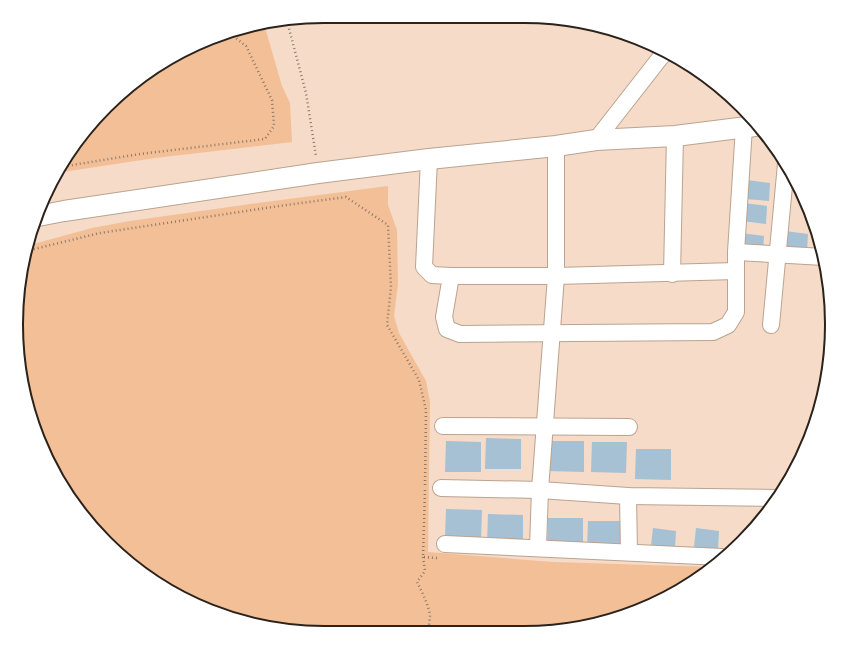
<svg xmlns="http://www.w3.org/2000/svg" width="848" height="649" font-family="Rubik,sans-serif">
	<style>
		.grass { fill: #f2bf97 }
		.building { fill: #a5c1d3 }
		.lines { fill: none; stroke-linecap: round; stroke-linejoin: round }
		.minor-casing { stroke: #bba390; stroke-width: 18 }
		.tertiary-casing { stroke: #bba390; stroke-width: 22 }
		.path { stroke: #8a796d; stroke-width: 2.5; stroke-dasharray: 1 3; stroke-linecap: butt }
		.minor { stroke: #fff; stroke-width: 16 }
		.tertiary { stroke: #fff; stroke-width: 20 }
		.rim { fill: none; stroke: #2b221b; stroke-width: 2 }
	</style>
	<rect width="100%" height="100%" fill="#f5dbc8"/>
	<g class="grass">
		<path d="M264 24 282 86 290 103 292 142 155 158 56 173 106 107 170 57 244 27Z"/>
		<path d="M388 186V205L397 230 398 284 394 316 399 333 426 381 430 402 428 552 553 562 712 567 695 581 623 617 564 630H284L207 610 153 581 106 542 68 496 27 405 16 325 26 246 92 228 130 221 258 203Z"/>
	</g>
	<g class="building">
		<path d="M747 180 770 183 769 201 745 199Z"/>
		<path d="M744 203 767 206 766 224 742 221Z"/>
		<path d="M785 231 808 234 807 251 783 249Z"/>
		<path d="M741 233 764 236 763 253 739 251Z"/>
		<path d="M486 438 521 439V469H485Z"/>
		<path d="M446 441 481 442V472H445Z"/>
		<path d="M549 441H584V472L548 471Z"/>
		<path d="M592 442H627L626 473 591 472Z"/>
		<path d="M636 449H671V480L635 479Z"/>
		<path d="M446 509 482 510 481 540 445 539Z"/>
		<path d="M488 514 523 515V545L487 544Z"/>
		<path d="M548 518H583V548H547Z"/>
		<path d="M588 521H623V551H587Z"/>
		<path d="M653 528 676 531 675 549 651 546Z"/>
		<path d="M696 528 719 531 718 549 694 547Z"/>
	</g>
	<g class="lines">
		<defs>
			<g id="minor">
				<path d="M596 140 660 58 666 52"/>
				<path d="M429 159 424 267 432 275 451 276 444 317 447 329 460 334 713 332 728 325 736 312V252L744 127"/>
				<path d="M736 252 824 257"/>
				<path d="M672 274 675 136"/>
				<path d="M451 276H556L736 271"/>
				<path d="M771 325 786 164"/>
				<path d="M443 426 629 427"/>
				<path d="M441 488 540 490 628 496 778 498"/>
				<path d="M628 496 629 552"/>
				<path d="M445 544 722 557"/>
				<path d="M538 547 540 490 556 276V146"/>
			</g>
			<path id="tertiary" d="M38 216 64 211 318 173 429 159 556 146 596 140 675 136 755 126"/>
		</defs>
		<use href="#minor" class="minor-casing"/>
		<use href="#tertiary" class="tertiary-casing"/>
		<g class="path">
			<path d="M287 21 306 93 316 156"/>
			<path d="M60 167 140 154 265 139 274 126 272 100 246 46 232 35 228 34"/>
			<path d="M26 251 100 233 279 206 346 197 388 225 391 287 387 325 419 380 426 410 425 485"/>
			<path d="M425 490 423 557 437 558"/>
			<path d="M423 557 425 571 417 582C422 592 428 604 430 615 430 620 428 625 430 630"/>
		</g>
		<use href="#minor" class="minor"/>
		<use href="#tertiary" class="tertiary"/>
	</g>
	<path d="M0 0H848V649H0ZM324 23H524A301 301 0 0 1 825 324V325A301 301 0 0 1 524 626H324A301 301 0 0 1 23 325V324A301 301 0 0 1 324 23Z" fill="#fff" fill-rule="evenodd"/>
	<path class="rim" d="M324 23H524A301 301 0 0 1 825 324V325A301 301 0 0 1 524 626H324A301 301 0 0 1 23 325V324A301 301 0 0 1 324 23Z"/>
</svg>
